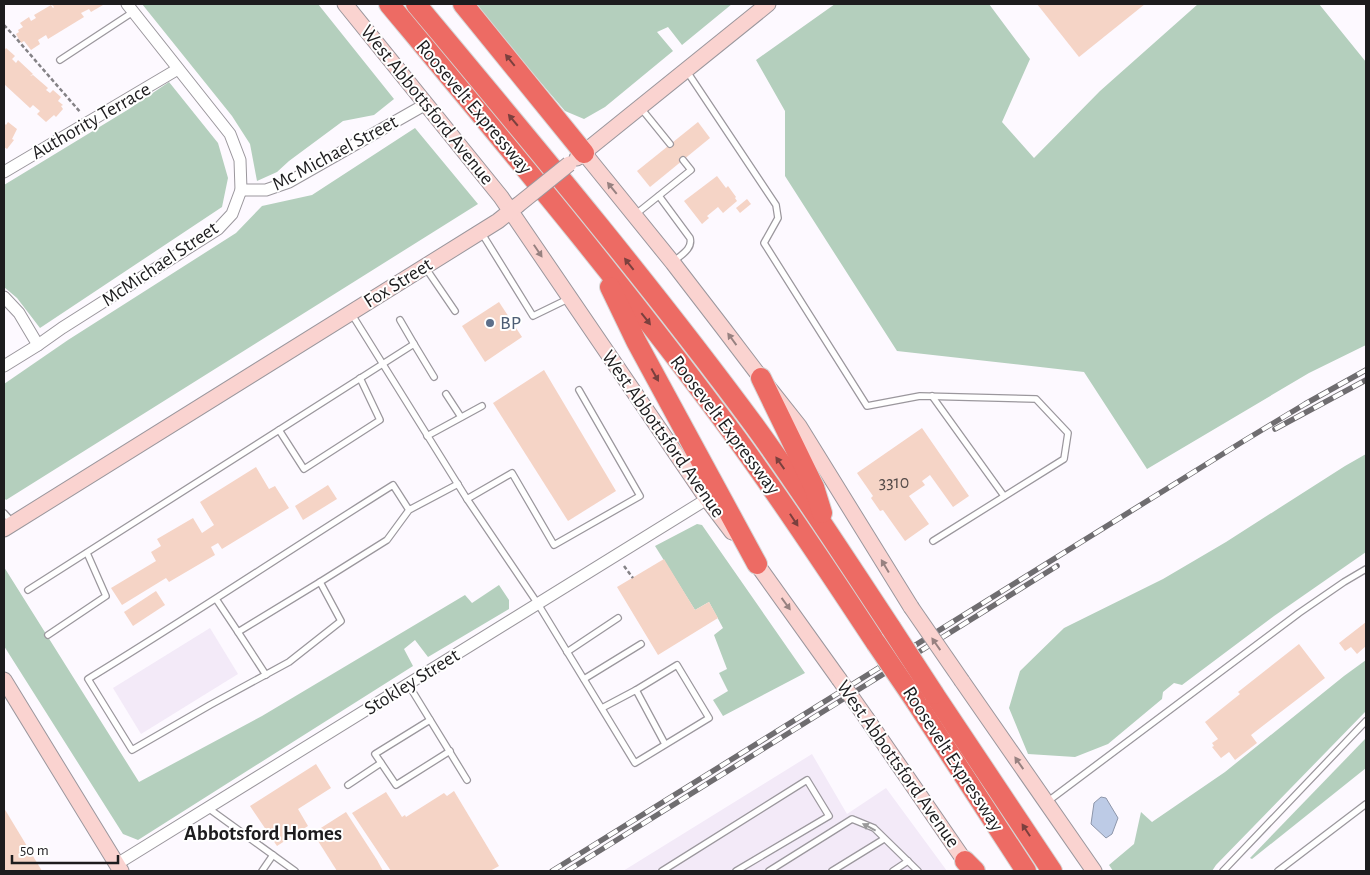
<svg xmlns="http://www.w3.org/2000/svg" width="1370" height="875" font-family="'Alegreya Sans',sans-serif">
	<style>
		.built { fill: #f3eaf8 }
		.green { fill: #b4cfbd }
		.water { fill: #bdcbe6; stroke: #8d96aa }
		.building { fill: #f5d4c6 }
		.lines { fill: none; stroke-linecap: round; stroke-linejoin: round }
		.lane-casing { stroke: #9b979d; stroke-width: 8 }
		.street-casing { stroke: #9b979d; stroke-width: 13 }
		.secondary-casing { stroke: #9b979d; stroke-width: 17 }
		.highway-casing { stroke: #d6d6d6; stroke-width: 22 }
		.path { stroke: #848286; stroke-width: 2.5; stroke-dasharray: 4 2.5; stroke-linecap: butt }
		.lane { stroke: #fff; stroke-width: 5.5 }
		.street { stroke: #fff; stroke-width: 11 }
		.secondary { stroke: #fad3d0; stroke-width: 15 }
		.highway { stroke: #ed6b64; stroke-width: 20 }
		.rail-casing { stroke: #6f6d70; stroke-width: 5.5 }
		.rail { stroke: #fff; stroke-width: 4; stroke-dasharray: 11; stroke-linecap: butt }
		.secondary-bridge-casing { stroke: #9b979d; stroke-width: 17; stroke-linecap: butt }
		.highway-bridge-casing { stroke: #d6d6d6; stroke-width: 22; stroke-linecap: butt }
		.secondary-bridge { stroke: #fad3d0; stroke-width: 15 }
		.highway-bridge { stroke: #ed6b64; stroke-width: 20 }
		.oneway { fill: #7b403e }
		.oneway2 { fill: #978180 }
		.oneway3 { fill: #99999a }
		.service-dot { fill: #5c6f8a; stroke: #fff; stroke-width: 2 }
		.labels { text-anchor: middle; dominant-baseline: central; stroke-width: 4; stroke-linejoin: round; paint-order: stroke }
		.number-label { font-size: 18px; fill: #534a48 }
		.street-label { font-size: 20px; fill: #1d1c1e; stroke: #fff }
		.service-label { font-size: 20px; fill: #4e5e75; stroke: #fff; text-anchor: start }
		.neighbourhood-label { font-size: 21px; font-weight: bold; fill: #1d1c1e; stroke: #fff }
	</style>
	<rect width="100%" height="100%" fill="#fdf9ff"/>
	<g class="built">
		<path d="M210 628 238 674 141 734 113 688Z"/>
		<path d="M812 754 847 814 886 788 947 871H623Z"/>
	</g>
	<g class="green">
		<path d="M142 4H318L394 99 374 115 343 121 289 161 277 172 257 181 250 144 232 116Z"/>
		<path d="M474 4H732L682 45 668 27 657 32 673 51 605 107 584 119 565 111Z"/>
		<path d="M835 4H989L1030 59 1002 122 1034 158 1100 91 1198 4H1319L1366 62V345L1309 373 1147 469 1084 372 897 351 785 176V111L756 60Z"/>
		<path d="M169 82 218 143 228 178 222 207 40 328 17 298 4 287V185L129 109Z"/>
		<path d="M415 128 478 204 6 500 4 498V384L68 340 236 233 262 206 312 195Z"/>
		<path d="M1366 454V552L1274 616 1182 685 1174 683 1163 692 1162 699 1108 744 1075 757 1028 754 1009 708 1020 671 1064 628 1163 579 1226 542 1345 466Z"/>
		<path d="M697 524 702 525 805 673 723 716 713 700 728 691 719 673 727 669 714 635 723 628 709 602 695 610 655 546Z"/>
		<path d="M4 567 139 782 262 716 465 595 472 603 499 585 509 600V609L428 657 415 640 404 649 413 666 138 840 123 834 4 646Z"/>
		<path d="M1366 660V711L1216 865 1212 871H1113L1109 865 1134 844 1141 812 1152 822 1225 772 1344 676Z"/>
		<path d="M1366 738V768L1252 859 1250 858Z"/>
	</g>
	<path class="water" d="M1101 797 1106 798 1118 818 1112 834 1106 838 1091 824 1094 803Z"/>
	<g class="building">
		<path d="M53 4H102L103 5 91 12 89 9 81 13 84 17 48 39 46 35 38 40 40 44 31 50 24 41 21 43 16 34 19 32 18 30 23 27 20 23 29 17 31 21 36 18 34 15 51 5 53 8 54 7 52 5Z"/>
		<path d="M1037 4H1145L1079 57Z"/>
		<path d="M6 48 15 56 12 59 16 63 18 60 33 74 30 76 33 75 48 88 46 90 50 93 53 90 61 97 58 101 63 105 61 106 63 109 56 117 54 115 46 122 37 114 40 111 33 105 30 108 4 84V51Z"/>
		<path d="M8 122 17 129 12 139 14 140 7 149 4 147V123L6 125Z"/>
		<path d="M698 122 710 138 650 187 637 171Z"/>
		<path d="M717 176 726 188 728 186 736 197 735 198 737 201 723 213 718 207 707 216 709 218 702 224 684 201Z"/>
		<path d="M747 199 751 204 740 213 736 208Z"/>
		<path d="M499 302 522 337 485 362 462 326Z"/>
		<path d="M544 370 616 491 568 521 493 403Z"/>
		<path d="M922 428 969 496 953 507 930 475 922 481 925 485 909 496 929 524 905 541 883 510 880 511 871 498 873 496 857 473Z"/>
		<path d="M256 467 269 489 275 486 289 508 222 549 218 543 211 547 215 555 169 582 166 578 122 605 111 588 156 561 151 552 161 546 157 539 193 518 202 533 214 525 200 502Z"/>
		<path d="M328 485 337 499 303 520 295 506Z"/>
		<path d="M664 559 695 610 709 602 718 618 658 655 617 587Z"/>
		<path d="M156 591 165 605 133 626 124 612Z"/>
		<path d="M1366 622V646L1357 654 1351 647 1345 651 1339 643Z"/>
		<path d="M1299 644 1325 678 1251 735 1257 743 1235 760 1229 752 1221 758 1212 747 1214 746 1212 743 1218 739 1205 722 1240 694 1238 692Z"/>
		<path d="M316 764 331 788 298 809 308 826 277 846 250 806Z"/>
		<path d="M454 791 499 866 490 871H391L352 813 386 792 402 817 405 815 406 817 444 793 447 796Z"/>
		<path d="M4 808 42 871H4Z"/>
		<path d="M346 812 377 860 383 871H337L313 833Z"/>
	</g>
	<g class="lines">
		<defs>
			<g id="lane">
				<path d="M60 60 133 12"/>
				<path d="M686 70 776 205 778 218 764 243 867 406 920 396 1036 399 1068 433 1064 459 933 541"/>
				<path d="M640 107 670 144"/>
				<path d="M659 196 690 238C693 249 681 255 673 262"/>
				<path d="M636 214 691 170 683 160"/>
				<path d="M481 232 533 316 568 299"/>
				<path d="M425 267 455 311"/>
				<path d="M351 313 467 499 538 604 635 763 709 718 677 665 636 690"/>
				<path d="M400 320 414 344"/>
				<path d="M446 394 461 417"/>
				<path d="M932 396 1004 496"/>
				<path d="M279 430 304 469 380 420 360 378"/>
				<path d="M427 436 482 406"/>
				<path d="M467 499 512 473 554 545 640 496 579 390"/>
				<path d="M409 510 387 540 320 582 341 621 289 662 210 705 132 750 88 679C191 616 291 549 393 485L409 510 458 484"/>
				<path d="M4 513 12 522"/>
				<path d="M28 590 414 344 434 377"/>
				<path d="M216 599 238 632 320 582"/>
				<path d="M238 632 266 675"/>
				<path d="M48 635 106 596 87 553"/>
				<path d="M567 652 618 618"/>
				<path d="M584 679 641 644"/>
				<path d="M408 684 467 780"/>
				<path d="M602 708 636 690 665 744"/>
				<path d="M430 720 375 754 396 785 450 751"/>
				<path d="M348 785 381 763"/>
				<path d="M1047 802 1299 613 1344 582 1366 569"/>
				<path d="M208 808 295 871"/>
				<path d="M262 871 273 855"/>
				<path d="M662 871 807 780 829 816 736 871"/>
				<path d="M769 871 852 819 874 828 918 871"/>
				<path d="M832 871 884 839"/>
				<path d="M893 871 908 861"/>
				<path d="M1223 871 1366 721"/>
				<path d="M1278 871 1366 804"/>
			</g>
			<g id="street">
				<path d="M4 172 178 69"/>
				<path d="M241 190H266L289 182 426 104"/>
				<path d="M4 297 19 313 38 345"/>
				<path d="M4 366 38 345 62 328 218 229 232 214 241 190 240 160 230 134 127 4"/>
				<path d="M117 864 707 499"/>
			</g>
			<g id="secondary">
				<path d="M345 4 501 197 707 499 732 532"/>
				<path d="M584 153 673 263 723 328 761 378 799 426 911 607"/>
				<path d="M577 158 768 4"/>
				<path d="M4 529 498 221 518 205"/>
				<path d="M751 556 839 679"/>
				<path d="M4 680 121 871"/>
				<path d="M962 681 1094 871"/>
				<path d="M867 719 971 870"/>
			</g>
			<g id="highway">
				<path d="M389 4C508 147 627 289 737 439 786 506 831 575 876 643"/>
				<path d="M416 4C531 142 647 280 754 425 802 491 846 560 891 628"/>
				<path d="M463 4 584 153"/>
				<path d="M610 287 636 341 757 564"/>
				<path d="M761 378 814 487 822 513"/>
				<path d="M934 694 1052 871"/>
				<path d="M916 702 1026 871"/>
				<path d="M965 861 975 871"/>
			</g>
		</defs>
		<use href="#lane" class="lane-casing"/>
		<use href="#street" class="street-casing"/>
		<use href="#secondary" class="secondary-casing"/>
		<use href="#highway" class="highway-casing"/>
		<g class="path">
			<path d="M4 25 15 37 81 113"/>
			<path d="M624 566 633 578"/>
		</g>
		<use href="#lane" class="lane"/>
		<use href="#street" class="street"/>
		<use href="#secondary" class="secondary"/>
		<use href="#highway" class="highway"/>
		<defs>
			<g id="rail">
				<path d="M1275 429 1366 380"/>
				<path d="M552 871 1242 442 1305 404 1366 370"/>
				<path d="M567 871 1057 566"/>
			</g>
		</defs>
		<use href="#rail" class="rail-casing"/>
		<use href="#rail" class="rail"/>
		<defs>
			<g id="secondary-bridge">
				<path d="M518 205 569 164"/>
				<path d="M911 607 962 681"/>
				<path d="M839 679 867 719"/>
			</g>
			<g id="highway-bridge">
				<path d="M891 628 934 694"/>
				<path d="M876 643 916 702"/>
			</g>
		</defs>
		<use href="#secondary-bridge" class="secondary-bridge-casing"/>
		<use href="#highway-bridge" class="highway-bridge-casing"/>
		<use href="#secondary-bridge" class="secondary-bridge"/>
		<use href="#highway-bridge" class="highway-bridge"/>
	</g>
	<defs><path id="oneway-solid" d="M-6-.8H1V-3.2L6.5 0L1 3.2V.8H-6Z" transform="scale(1.25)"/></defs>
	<g class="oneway">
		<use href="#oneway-solid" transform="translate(510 60) rotate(-129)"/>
		<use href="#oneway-solid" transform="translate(513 120) rotate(-130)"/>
		<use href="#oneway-solid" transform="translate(629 264) rotate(-128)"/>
		<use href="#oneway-solid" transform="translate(646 319) rotate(52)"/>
		<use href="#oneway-solid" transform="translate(655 375) rotate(61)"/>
		<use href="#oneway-solid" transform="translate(780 463) rotate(-125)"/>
		<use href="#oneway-solid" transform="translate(794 520) rotate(57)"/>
		<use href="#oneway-solid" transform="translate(1026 830) rotate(-123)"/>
	</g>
	<g class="oneway2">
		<use href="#oneway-solid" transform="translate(612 188) rotate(-129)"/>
		<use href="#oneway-solid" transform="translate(538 251) rotate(56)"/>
		<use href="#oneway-solid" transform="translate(732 339) rotate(-126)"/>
		<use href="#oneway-solid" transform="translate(885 566) rotate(-121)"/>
		<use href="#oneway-solid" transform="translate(786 604) rotate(54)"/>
		<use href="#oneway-solid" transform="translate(936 644) rotate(-125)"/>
		<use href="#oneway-solid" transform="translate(1019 763) rotate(-125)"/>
	</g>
	<use class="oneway3" href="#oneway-solid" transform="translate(869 827) rotate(-152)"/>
	<circle class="service-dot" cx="490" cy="323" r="5"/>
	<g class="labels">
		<g class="number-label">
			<text x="894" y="483">3310</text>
		</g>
		<g class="street-label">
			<text transform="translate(427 105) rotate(51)">West Abbottsford Avenue</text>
			<text transform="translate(474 107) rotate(50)">Roosevelt Expressway</text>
			<text transform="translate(91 121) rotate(-30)">Authority Terrace</text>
			<text transform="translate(335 153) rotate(-28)">Mc Michael Street</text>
			<text transform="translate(160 264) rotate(-34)">McMichael Street</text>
			<text transform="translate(398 283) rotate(-32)">Fox Street</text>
			<text transform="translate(725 425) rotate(53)">Roosevelt Expressway</text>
			<text transform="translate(663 434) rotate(55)">West Abbottsford Avenue</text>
			<text transform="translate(412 682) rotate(-32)">Stokley Street</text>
			<text transform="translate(953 759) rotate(57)">Roosevelt Expressway</text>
			<text transform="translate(898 764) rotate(55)">West Abbottsford Avenue</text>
		</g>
		<g class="service-label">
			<text x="500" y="323">BP</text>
		</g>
		<g class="neighbourhood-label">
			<text x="263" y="833">Abbotsford Homes</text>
		</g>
	</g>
	<rect width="1370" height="875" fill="none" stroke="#1d1c1e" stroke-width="10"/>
	<path d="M12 855v8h106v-8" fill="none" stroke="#1d1c1e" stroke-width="2.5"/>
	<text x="20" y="855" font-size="15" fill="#1d1c1e" stroke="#ffffff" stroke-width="4" paint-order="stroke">50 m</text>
</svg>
